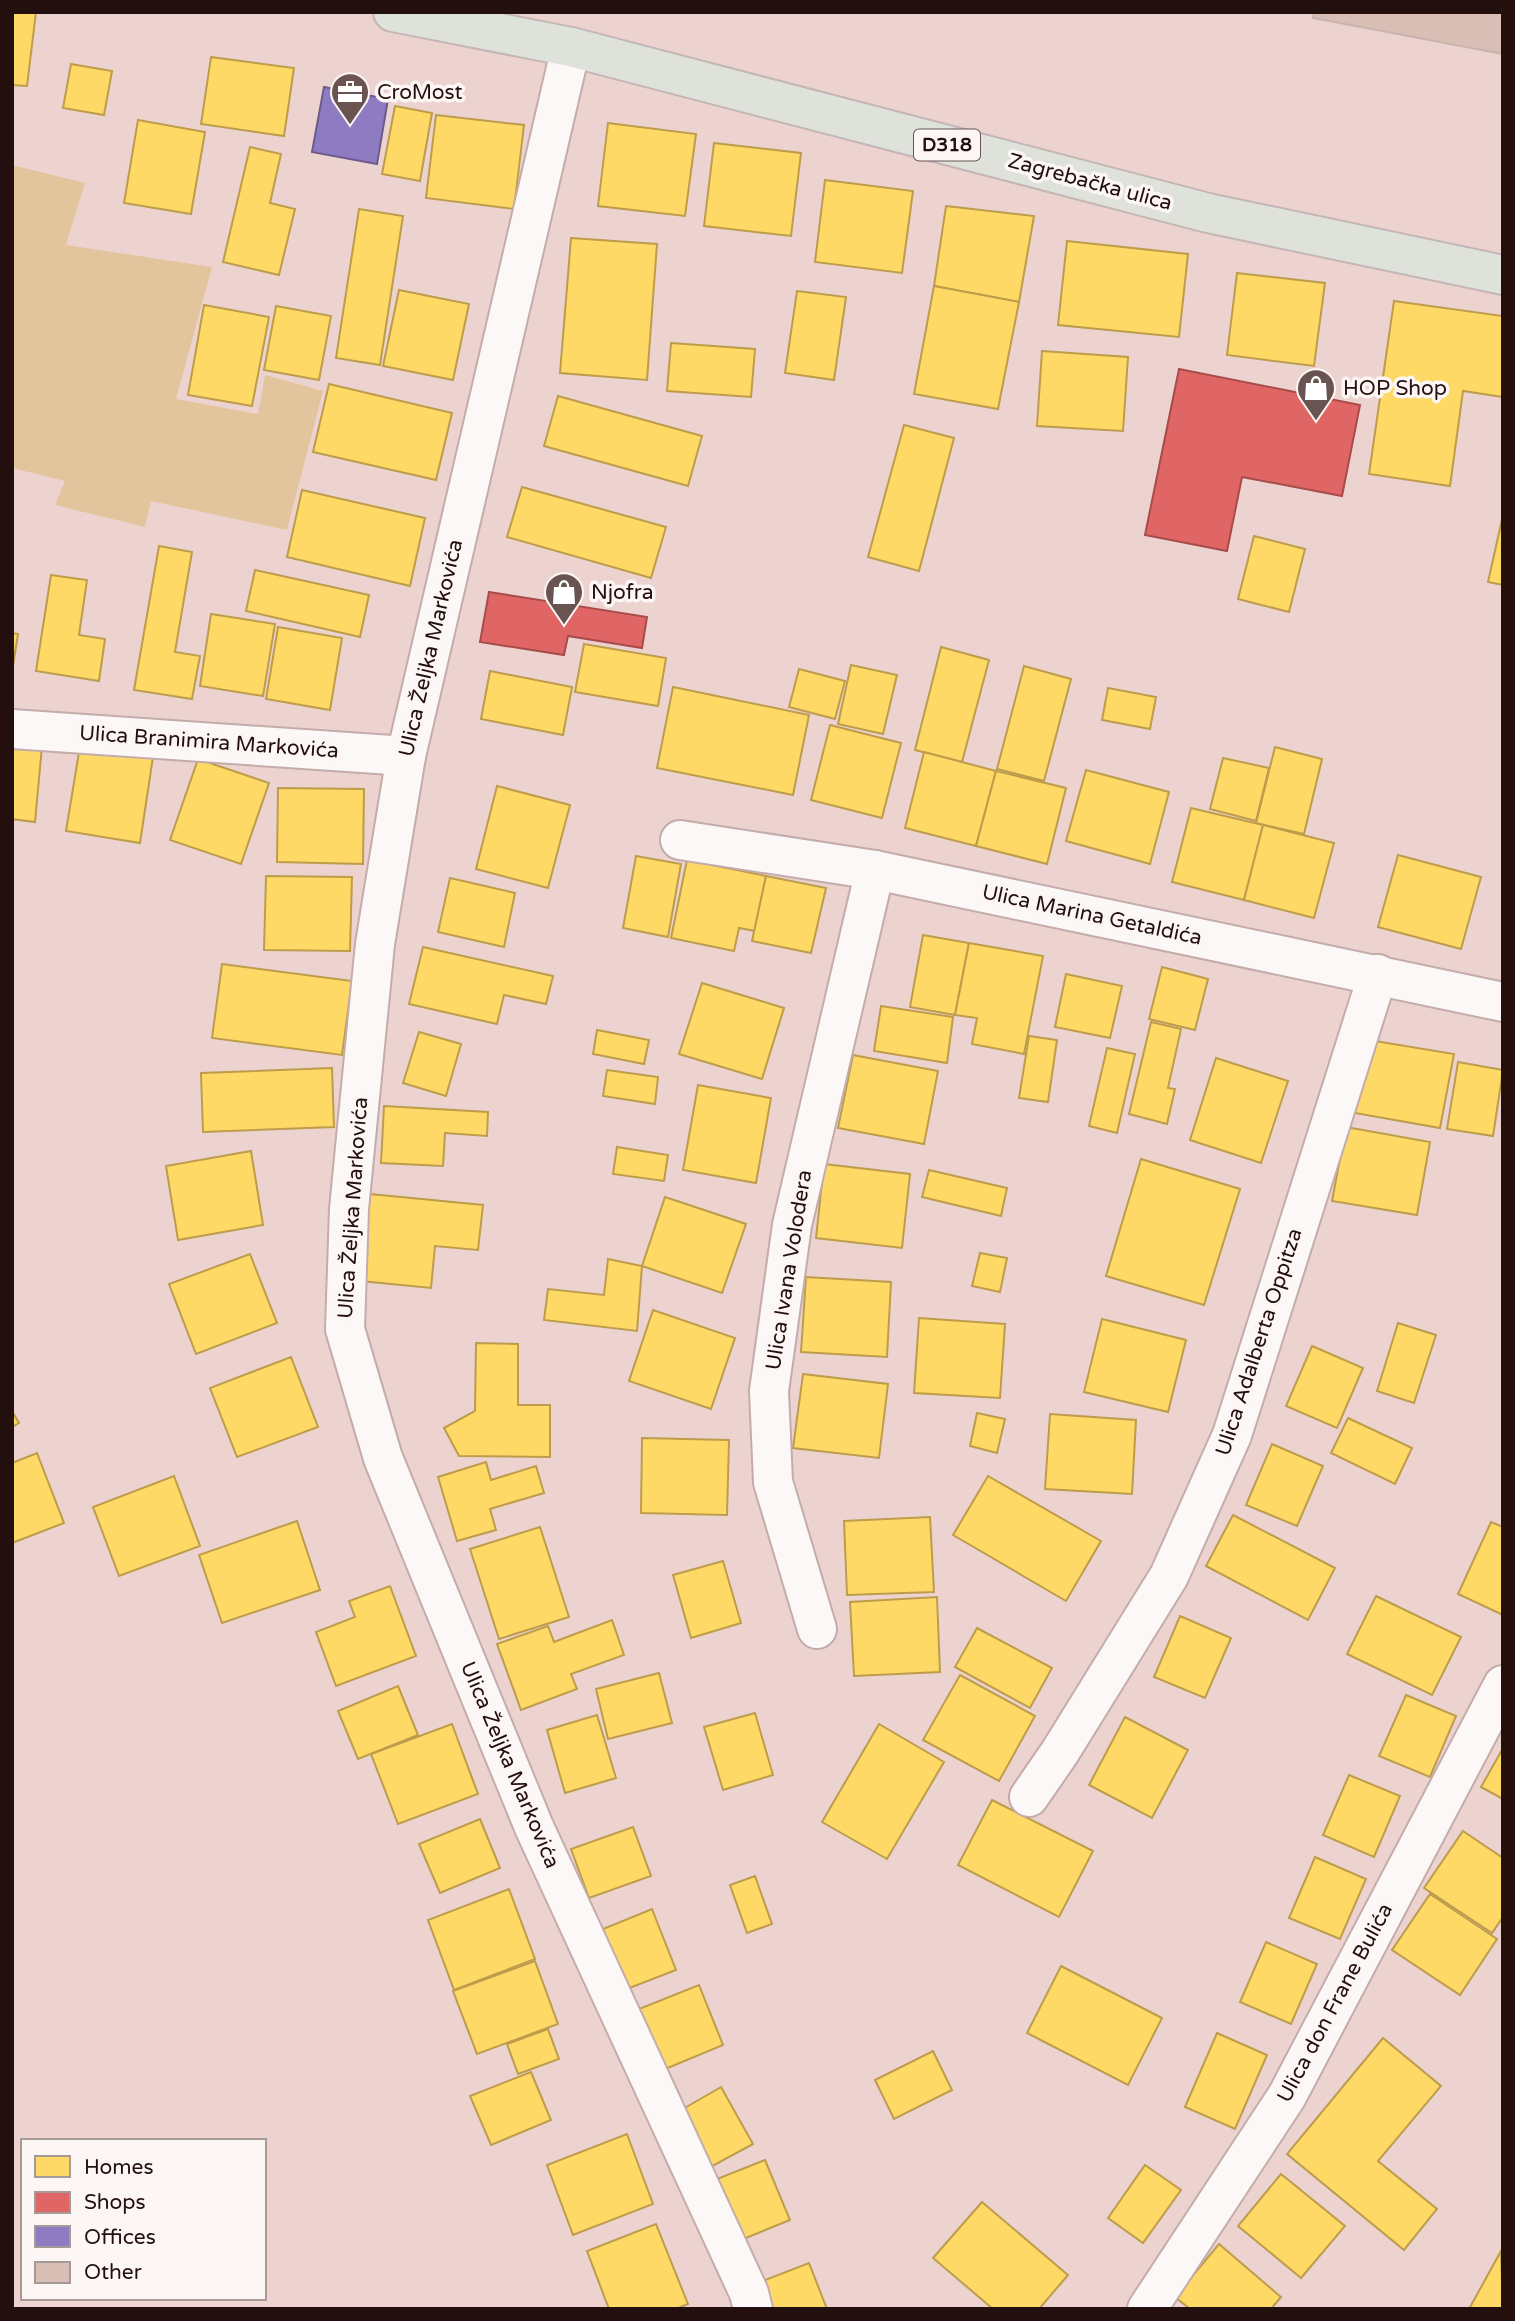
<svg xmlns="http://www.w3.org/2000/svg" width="1515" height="2321" font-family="'Varela Round',sans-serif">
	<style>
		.green { fill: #e3c59d }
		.homes { fill: #ffd966; stroke: #bd9c4b; stroke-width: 2 }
		.shops { fill: #e06666; stroke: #a74c4b; stroke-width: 2 }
		.offices { fill: #8e7cc3; stroke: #6e5b8c; stroke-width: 2 }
		.building { fill: #d9beb6; stroke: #c9b3ad; stroke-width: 2 }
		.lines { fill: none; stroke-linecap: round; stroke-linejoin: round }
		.street-casing { stroke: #c3acaa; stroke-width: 42 }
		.primary-casing { stroke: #c4b6b5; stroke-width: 42 }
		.street { stroke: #fcf8f8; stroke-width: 38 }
		.primary { stroke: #dee2db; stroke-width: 38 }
		.labels { text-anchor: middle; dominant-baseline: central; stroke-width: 7; stroke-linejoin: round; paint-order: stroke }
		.shield { fill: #fcf6f5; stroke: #645453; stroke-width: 2 }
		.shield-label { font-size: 19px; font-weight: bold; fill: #230f0d }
		.poi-label { font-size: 21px; fill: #230f0d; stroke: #fcf6f5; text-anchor: start }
		.street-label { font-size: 21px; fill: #230f0d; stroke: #fcf6f5 }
	</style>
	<rect width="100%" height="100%" fill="#edd3d0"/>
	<path class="green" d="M12 165 85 183 66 245 212 267 176 399 258 414 265 375 323 391 287 530 151 501 145 527 55 505 65 481 12 468Z"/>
	<g class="homes">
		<path d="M12 12H36L27 86 12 85Z"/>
		<path d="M211 57 294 68 284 136 201 124Z"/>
		<path d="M71 64 112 71 104 115 63 108Z"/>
		<path d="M395 106 432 113 420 181 382 174Z"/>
		<path d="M436 115 524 125 514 209 426 198Z"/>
		<path d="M138 120 205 132 191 214 124 203Z"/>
		<path d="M608 123 696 134 685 216 598 206Z"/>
		<path d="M714 143 801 153 791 236 704 226Z"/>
		<path d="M250 147 281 154 270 203 295 209 279 275 223 262Z"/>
		<path d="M825 180 913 191 902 273 815 262Z"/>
		<path d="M946 206 1034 216 1019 302 934 286Z"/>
		<path d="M359 209 403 216 380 365 336 358Z"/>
		<path d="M571 238 657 244 647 380 560 373Z"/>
		<path d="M1067 241 1188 254 1179 337 1058 325Z"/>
		<path d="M1237 273 1325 283 1314 366 1227 355Z"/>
		<path d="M934 286 1019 302 998 409 914 394Z"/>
		<path d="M399 290 469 304 453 380 383 366Z"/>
		<path d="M797 291 846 297 834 380 785 373Z"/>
		<path d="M1394 301 1503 316V397L1463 391 1450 486 1369 474Z"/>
		<path d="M204 305 269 317 252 406 188 395Z"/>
		<path d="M276 306 331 316 319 380 264 370Z"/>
		<path d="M671 343 755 349 751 397 667 391Z"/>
		<path d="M1042 351 1128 357 1123 431 1037 426Z"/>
		<path d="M329 384 452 413 436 480 313 452Z"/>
		<path d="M558 396 702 436 688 486 544 446Z"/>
		<path d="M904 425 954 438 919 571 868 557Z"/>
		<path d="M522 487 666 527 651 578 507 537Z"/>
		<path d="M302 490 425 518 410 586 287 557Z"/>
		<path d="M1503 515V585L1488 582Z"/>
		<path d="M1254 536 1305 549 1289 612 1238 599Z"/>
		<path d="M159 546 192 552 175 652 200 656 192 699 134 690Z"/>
		<path d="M255 570 369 595 360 637 246 611Z"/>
		<path d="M51 575 87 580 79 635 105 639 99 681 36 671Z"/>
		<path d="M211 614 275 624 263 696 200 686Z"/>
		<path d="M278 627 342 638 330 710 266 699Z"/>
		<path d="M12 633 18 634 12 672Z"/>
		<path d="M584 644 666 658 658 706 575 692Z"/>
		<path d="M941 647 989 660 962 762 915 750Z"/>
		<path d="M851 665 897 675 883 734 838 724Z"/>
		<path d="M1024 666 1071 679 1044 781 997 769Z"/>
		<path d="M799 669 845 681 835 719 789 707Z"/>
		<path d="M490 671 572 687 563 735 481 719Z"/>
		<path d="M673 687 809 715 793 795 657 768Z"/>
		<path d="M1108 688 1156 697 1150 729 1102 720Z"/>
		<path d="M830 725 901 743 882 818 811 800Z"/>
		<path d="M12 743 42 746 35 822 12 819Z"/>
		<path d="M80 746 153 757 140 843 66 831Z"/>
		<path d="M1275 747 1322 759 1304 834 1256 823Z"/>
		<path d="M924 752 996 771 976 846 905 828Z"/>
		<path d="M1223 758 1269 768 1256 821 1210 809Z"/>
		<path d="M198 759 269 783 241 864 170 840Z"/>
		<path d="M1086 770 1169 792 1150 864 1066 841Z"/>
		<path d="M996 771 1066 788 1047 864 976 846Z"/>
		<path d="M497 786 570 805 548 888 476 869Z"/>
		<path d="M278 788 364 789 363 864 277 862Z"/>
		<path d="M1191 808 1263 825 1244 900 1172 882Z"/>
		<path d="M1263 825 1334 843 1314 918 1244 900Z"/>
		<path d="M1398 855 1481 877 1461 949 1378 927Z"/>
		<path d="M636 856 681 864 668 937 623 928Z"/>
		<path d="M687 860 766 876 755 931 739 928 734 951 671 938Z"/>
		<path d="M266 876 352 877 350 951 264 950Z"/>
		<path d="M766 876 826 888 811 953 752 941Z"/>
		<path d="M450 878 515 893 504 947 438 932Z"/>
		<path d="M923 935 969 943 955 1015 910 1007Z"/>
		<path d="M969 943 1043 956 1024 1054 972 1044 977 1018 955 1015Z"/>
		<path d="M423 947 553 976 546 1004 504 995 497 1024 409 1004Z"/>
		<path d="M222 964 352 981 342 1055 212 1038Z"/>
		<path d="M1162 967 1208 979 1195 1030 1149 1019Z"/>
		<path d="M1066 974 1122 986 1110 1038 1055 1027Z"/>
		<path d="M702 983 784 1008 762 1079 679 1054Z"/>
		<path d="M881 1006 953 1017 947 1063 874 1051Z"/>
		<path d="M1151 1022 1181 1029 1168 1088 1175 1089 1167 1124 1129 1114Z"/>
		<path d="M597 1030 649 1040 644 1064 593 1054Z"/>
		<path d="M419 1032 461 1044 446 1096 403 1083Z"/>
		<path d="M1029 1036 1057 1040 1048 1102 1019 1098Z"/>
		<path d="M1369 1040 1454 1054 1440 1128 1355 1113Z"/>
		<path d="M1107 1048 1135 1054 1117 1133 1089 1126Z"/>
		<path d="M853 1055 938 1071 924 1144 838 1128Z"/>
		<path d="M1216 1058 1288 1081 1261 1163 1190 1140Z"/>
		<path d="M1458 1062 1503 1070 1493 1136 1447 1129Z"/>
		<path d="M332 1068 334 1127 203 1132 201 1073Z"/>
		<path d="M607 1070 658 1077 655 1104 603 1096Z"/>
		<path d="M698 1085 771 1098 756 1183 683 1170Z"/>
		<path d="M384 1106 488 1112 487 1136 445 1133 443 1166 381 1163Z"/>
		<path d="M1346 1127 1430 1142 1417 1215 1332 1201Z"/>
		<path d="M617 1147 668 1155 664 1181 613 1174Z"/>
		<path d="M251 1151 263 1225 178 1240 166 1166Z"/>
		<path d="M1141 1159 1240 1189 1204 1305 1106 1276Z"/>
		<path d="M824 1164 910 1174 902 1248 816 1238Z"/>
		<path d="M929 1170 1007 1188 1001 1216 922 1197Z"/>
		<path d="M370 1194 483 1205 478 1250 435 1246 431 1288 361 1281Z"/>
		<path d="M665 1197 746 1224 722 1293 642 1266Z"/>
		<path d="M980 1253 1007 1258 1000 1292 972 1286Z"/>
		<path d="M250 1254 277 1323 196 1354 169 1284Z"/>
		<path d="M608 1259 642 1266 637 1331 544 1320 548 1289 604 1295Z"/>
		<path d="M806 1277 891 1282 887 1357 801 1352Z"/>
		<path d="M653 1310 735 1338 711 1409 629 1381Z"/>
		<path d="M919 1318 1005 1324 1000 1398 914 1393Z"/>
		<path d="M1102 1319 1186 1340 1168 1412 1084 1392Z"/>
		<path d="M1398 1323 1436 1335 1414 1403 1377 1391Z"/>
		<path d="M476 1343 518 1344V1405H550V1457L459 1456 444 1428 475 1411Z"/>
		<path d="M1312 1346 1363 1368 1337 1428 1286 1406Z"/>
		<path d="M291 1357 318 1427 237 1457 210 1388Z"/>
		<path d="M803 1374 888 1384 879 1458 793 1448Z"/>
		<path d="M12 1411 19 1423 12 1427Z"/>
		<path d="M977 1413 1005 1419 997 1453 970 1446Z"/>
		<path d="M1050 1414 1136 1420 1132 1494 1045 1489Z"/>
		<path d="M1348 1418 1412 1448 1395 1484 1331 1453Z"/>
		<path d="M642 1438 729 1440 727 1515 641 1513Z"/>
		<path d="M1272 1444 1323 1466 1297 1526 1246 1505Z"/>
		<path d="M37 1453 64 1523 12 1543V1463Z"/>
		<path d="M486 1462 491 1480 536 1466 544 1493 490 1509 496 1530 457 1541 438 1477Z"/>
		<path d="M174 1476 200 1546 119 1576 93 1507Z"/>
		<path d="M988 1476 1101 1541 1066 1601 953 1535Z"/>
		<path d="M1233 1515 1335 1568 1308 1620 1206 1566Z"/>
		<path d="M930 1517 934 1592 847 1595 844 1521Z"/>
		<path d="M297 1521 320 1590 222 1623 199 1555Z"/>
		<path d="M1491 1522 1503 1527V1615L1458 1594Z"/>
		<path d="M540 1527 569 1617 499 1639 470 1549Z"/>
		<path d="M723 1561 741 1623 691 1638 673 1575Z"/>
		<path d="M390 1586 416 1656 336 1686 316 1632 355 1617 349 1601Z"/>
		<path d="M1376 1596 1461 1637 1432 1695 1347 1654Z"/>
		<path d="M937 1597 940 1672 854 1676 850 1602Z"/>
		<path d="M1180 1616 1231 1638 1205 1698 1154 1677Z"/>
		<path d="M612 1620 624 1655 571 1674 577 1689 521 1710 497 1644 548 1626 554 1642Z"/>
		<path d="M977 1628 1052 1668 1030 1708 955 1667Z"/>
		<path d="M659 1673 672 1723 608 1739 596 1689Z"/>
		<path d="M960 1675 1035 1716 999 1781 923 1740Z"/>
		<path d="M398 1686 418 1735 358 1759 338 1711Z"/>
		<path d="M1406 1695 1456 1716 1430 1777 1379 1756Z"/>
		<path d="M755 1713 773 1775 723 1790 704 1727Z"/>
		<path d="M597 1715 616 1778 565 1793 547 1730Z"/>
		<path d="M1125 1717 1188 1750 1152 1818 1089 1785Z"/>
		<path d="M452 1724 478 1794 398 1824 371 1754Z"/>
		<path d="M879 1724 944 1762 887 1859 822 1822Z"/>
		<path d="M1503 1748V1799L1481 1787Z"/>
		<path d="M1349 1775 1400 1796 1374 1857 1323 1835Z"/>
		<path d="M992 1800 1093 1851 1059 1917 958 1865Z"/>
		<path d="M480 1819 500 1868 440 1893 419 1844Z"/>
		<path d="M633 1827 651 1876 589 1898 571 1849Z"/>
		<path d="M1463 1831 1503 1858V1917L1492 1933 1424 1888Z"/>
		<path d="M1315 1857 1366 1879 1340 1939 1289 1918Z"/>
		<path d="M755 1876 772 1924 747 1933 730 1885Z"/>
		<path d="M509 1889 535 1959 454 1990 428 1920Z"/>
		<path d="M1430 1894 1497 1939 1460 1995 1392 1950Z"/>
		<path d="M652 1909 676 1970 627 1989 603 1929Z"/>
		<path d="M1266 1942 1317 1964 1291 2024 1240 2002Z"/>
		<path d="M535 1961 558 2024 477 2054 453 1991Z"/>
		<path d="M1061 1966 1162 2018 1128 2085 1027 2033Z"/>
		<path d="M699 1985 723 2045 663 2070 639 2009Z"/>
		<path d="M548 2029 559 2059 518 2074 507 2044Z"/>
		<path d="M1217 2033 1267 2055 1235 2129 1185 2107Z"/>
		<path d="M1383 2038 1441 2086 1378 2161 1437 2209 1404 2250 1287 2154Z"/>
		<path d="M933 2051 952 2090 894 2119 875 2080Z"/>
		<path d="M531 2072 551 2120 491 2145 470 2096Z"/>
		<path d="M721 2087 753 2144 707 2169 676 2113Z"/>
		<path d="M627 2134 653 2204 573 2235 547 2165Z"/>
		<path d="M765 2160 790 2220 741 2240 717 2179Z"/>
		<path d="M1145 2165 1181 2190 1143 2243 1108 2218Z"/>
		<path d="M1281 2174 1345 2226 1301 2278 1238 2226Z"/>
		<path d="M982 2202 1068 2275 1039 2309H993L933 2258Z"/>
		<path d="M656 2224 688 2304 676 2309H609L587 2251Z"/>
		<path d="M1219 2244 1281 2297 1271 2309H1190L1175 2297Z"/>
		<path d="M1501 2251 1503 2309H1469Z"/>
		<path d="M809 2263 827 2309H770L760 2282Z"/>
	</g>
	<g class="shops">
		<path d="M1179 369 1360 405 1342 496 1242 477 1227 551 1145 535Z"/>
		<path d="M489 592 647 617 642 648 568 636 564 655 480 642Z"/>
	</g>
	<path class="offices" d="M324 87 388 99 377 164 312 152Z"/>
	<path class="building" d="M1314 12H1503V54L1313 18Z"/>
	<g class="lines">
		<defs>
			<g id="street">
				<path d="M571 47 406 756 375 944 349 1209 345 1329 383 1458 534 1827 749 2293 753 2309"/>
				<path d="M12 729 406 756"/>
				<path d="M680 840 875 870 1503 1002"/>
				<path d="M817 1629 773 1482 769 1391 792 1225 875 870"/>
				<path d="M1029 1797 1060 1752 1169 1576 1232 1435 1378 974"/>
				<path d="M1147 2309 1287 2096 1503 1685"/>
			</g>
			<path id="primary" d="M393 12 571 47 1208 213 1503 275"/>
		</defs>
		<use href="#street" class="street-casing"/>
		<use href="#primary" class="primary-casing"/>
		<use href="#street" class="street"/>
		<use href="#primary" class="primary"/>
	</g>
	<defs>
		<symbol id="office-pin" viewBox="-11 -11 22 30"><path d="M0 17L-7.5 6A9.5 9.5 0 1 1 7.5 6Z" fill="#6a5451" stroke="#fcf6f5"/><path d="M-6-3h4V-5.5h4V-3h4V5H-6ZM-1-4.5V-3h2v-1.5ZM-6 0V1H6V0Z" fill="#fff"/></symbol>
		<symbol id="shop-pin" viewBox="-11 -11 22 30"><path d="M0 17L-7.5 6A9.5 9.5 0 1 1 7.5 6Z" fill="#6a5451" stroke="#fcf6f5"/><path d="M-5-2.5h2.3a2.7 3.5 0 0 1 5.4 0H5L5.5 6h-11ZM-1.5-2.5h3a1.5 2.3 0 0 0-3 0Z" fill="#fff"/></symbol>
	</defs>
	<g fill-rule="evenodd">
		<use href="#office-pin" x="328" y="70" width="44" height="60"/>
		<use href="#shop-pin" x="1294" y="366" width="44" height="60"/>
		<use href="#shop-pin" x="542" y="570" width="44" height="60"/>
	</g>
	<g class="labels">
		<rect class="shield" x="914" y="129.5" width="66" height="31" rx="5"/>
		<g class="shield-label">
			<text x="947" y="145">D318</text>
		</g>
		<g class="poi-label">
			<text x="377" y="92">CroMost</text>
			<text x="1343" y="388">HOP Shop</text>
			<text x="591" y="592">Njofra</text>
		</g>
		<g class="street-label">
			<text transform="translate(1090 182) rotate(15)">Zagrebačka ulica</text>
			<text transform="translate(431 648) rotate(-77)">Ulica Željka Markovića</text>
			<text transform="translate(209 742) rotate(4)">Ulica Branimira Markovića</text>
			<text transform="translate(1092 915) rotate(12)">Ulica Marina Getaldića</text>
			<text transform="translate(353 1208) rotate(-86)">Ulica Željka Markovića</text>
			<text transform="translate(789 1270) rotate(-81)">Ulica Ivana Volodera</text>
			<text transform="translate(1259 1342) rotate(-72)">Ulica Adalberta Oppitza</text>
			<text transform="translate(510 1765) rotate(67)">Ulica Željka Markovića</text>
			<text transform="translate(1335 2003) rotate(-62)">Ulica don Frane Bulića</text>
		</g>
	</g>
	<rect width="1515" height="2321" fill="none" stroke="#230f0d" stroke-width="28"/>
	<rect x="21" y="2139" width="245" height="161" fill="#fcf6f5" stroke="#a59a98" stroke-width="2"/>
	<rect x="35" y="2156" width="35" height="21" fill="#ffd966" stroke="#a59a98" stroke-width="2"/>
	<text x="84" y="2174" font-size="21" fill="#230f0d">Homes</text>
	<rect x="35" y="2192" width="35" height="21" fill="#e06666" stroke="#a59a98" stroke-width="2"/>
	<text x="84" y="2209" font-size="21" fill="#230f0d">Shops</text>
	<rect x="35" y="2226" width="35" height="21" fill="#8e7cc3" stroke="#a59a98" stroke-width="2"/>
	<text x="84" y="2244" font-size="21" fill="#230f0d">Offices</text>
	<rect x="35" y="2262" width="35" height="21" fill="#d9beb6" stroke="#a59a98" stroke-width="2"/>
	<text x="84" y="2279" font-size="21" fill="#230f0d">Other</text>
</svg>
